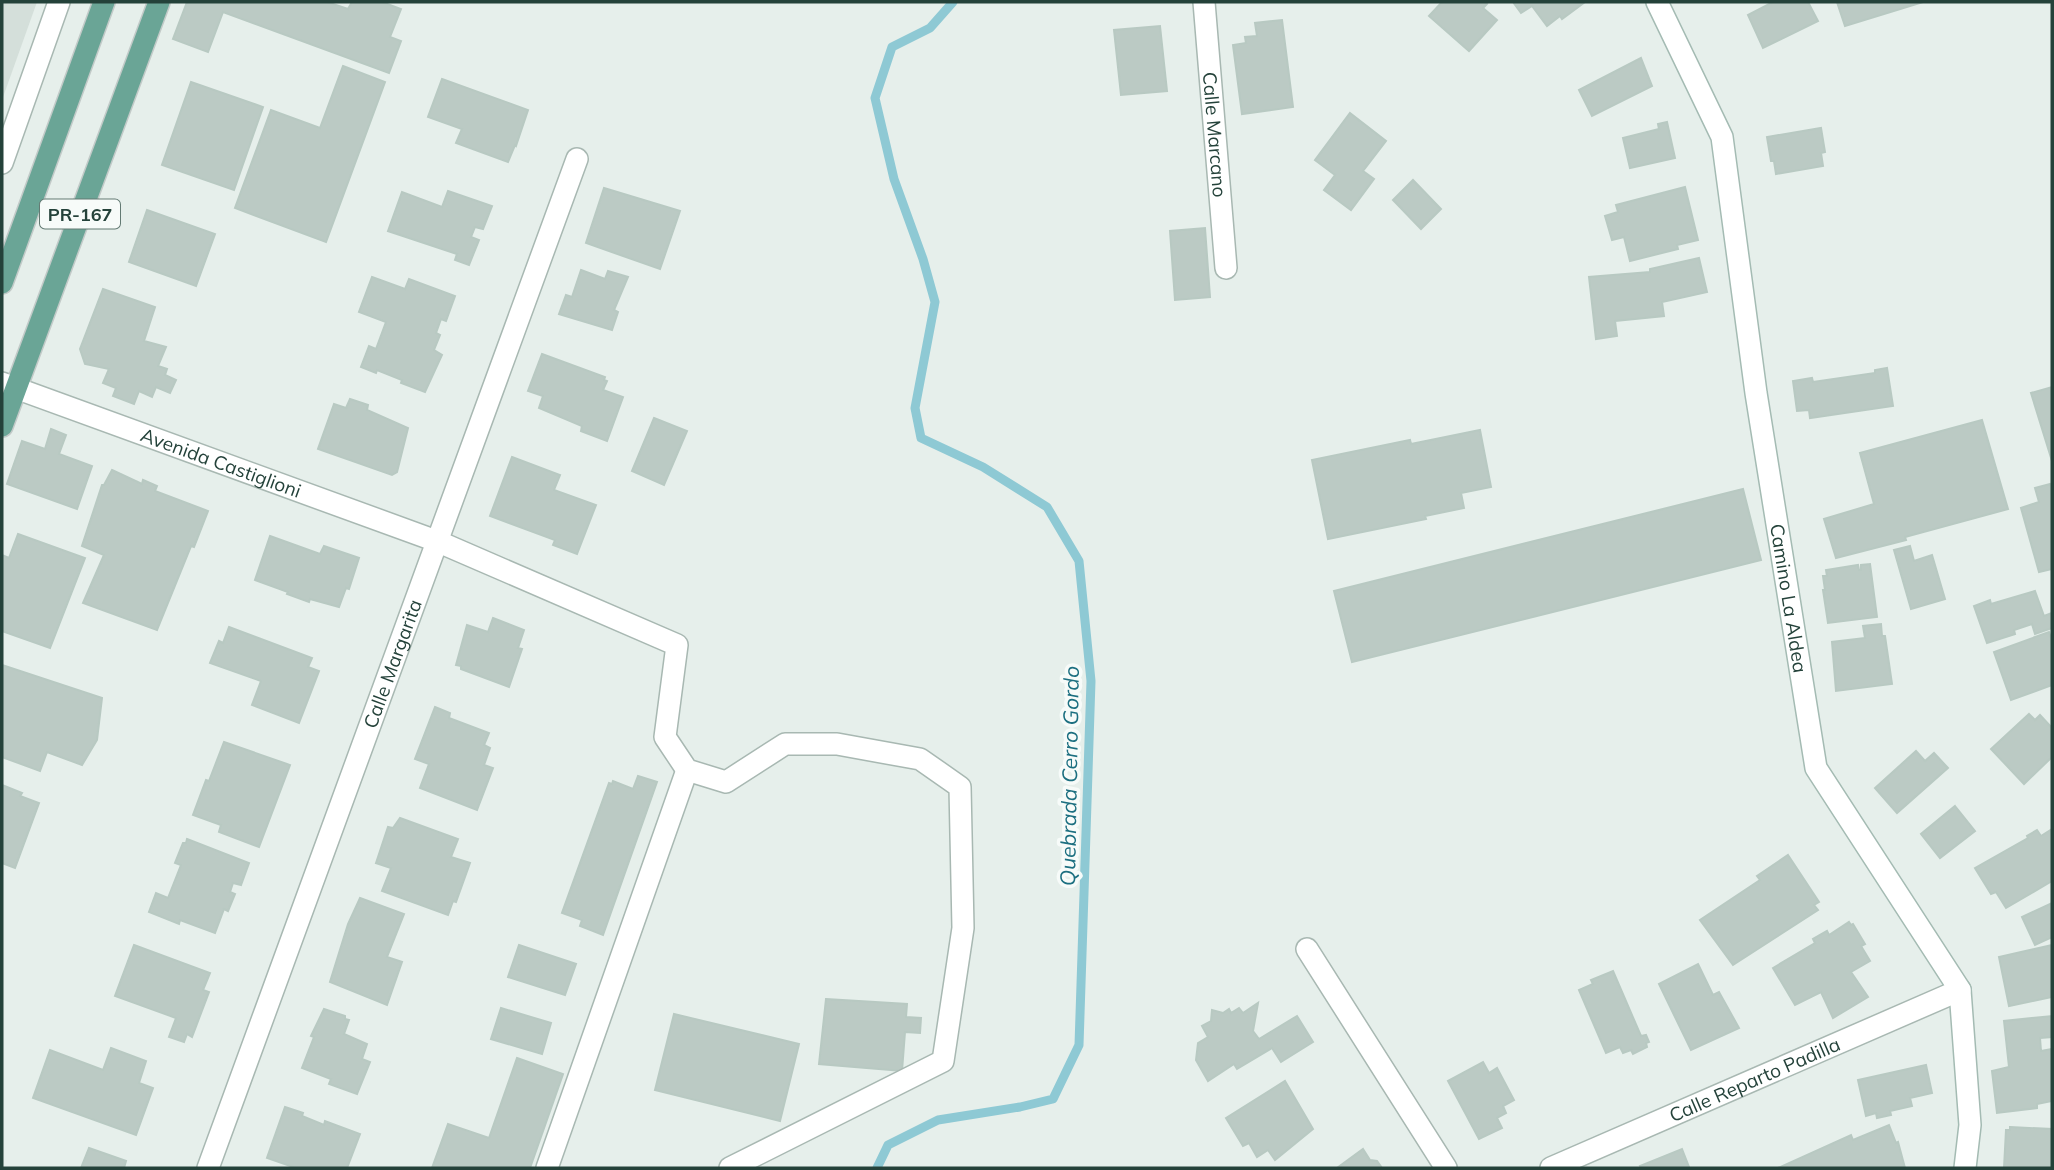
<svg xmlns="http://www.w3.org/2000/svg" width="2054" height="1170" font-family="Mulish,sans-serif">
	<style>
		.built { fill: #d4dfda }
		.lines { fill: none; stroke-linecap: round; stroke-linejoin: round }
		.stream { stroke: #8ec9d4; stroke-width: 9 }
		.building { fill: #bbcac4; stroke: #b8c9c2; stroke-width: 2 }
		.street-casing { stroke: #a8b8b2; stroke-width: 24 }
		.secondary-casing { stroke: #a4bbb3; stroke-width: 24 }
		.primary-casing { stroke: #c2cac8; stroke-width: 24 }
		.street { stroke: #fff; stroke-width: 21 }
		.secondary { stroke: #fff; stroke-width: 21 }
		.primary { stroke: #6aa596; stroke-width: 21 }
		.labels { text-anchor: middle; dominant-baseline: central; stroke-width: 7; stroke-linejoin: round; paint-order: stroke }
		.shield { fill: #f7fbf9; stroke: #637a73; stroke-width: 2 }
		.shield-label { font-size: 18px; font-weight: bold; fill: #24423a }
		.street-label { font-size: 19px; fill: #24423a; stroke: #f7fbf9 }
		.water-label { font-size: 21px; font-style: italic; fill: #1c6f80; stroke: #f7fbf9 }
	</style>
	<rect width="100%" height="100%" fill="#e6efeb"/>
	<path class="built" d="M2 2H37L2 100Z"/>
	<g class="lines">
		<path class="stream" d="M877 1168 888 1145 938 1120 1020 1107 1053 1099 1079 1045 1091 681 1079 561 1047 507 983 467 921 438 915 408 935 302 923 259 894 179 875 98 892 47 930 28 953 2"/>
	</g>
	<g class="building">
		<path d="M187 2H327L348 9 352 2H382L401 9 390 37 401 41 389 73 223 12 208 52 173 39Z"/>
		<path d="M1442 2H1484L1487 4 1483 8 1497 20 1469 51 1429 16Z"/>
		<path d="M1513 2H1585L1562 19 1560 16 1547 26 1532 6 1521 13Z"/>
		<path d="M1808 2 1818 21 1763 48 1748 15 1773 2Z"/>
		<path d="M1837 2H1923L1845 26Z"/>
		<path d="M1282 20 1293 107 1242 114 1233 45 1246 43 1245 37 1257 36 1255 23Z"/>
		<path d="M1160 26 1167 91 1121 95 1114 30Z"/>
		<path d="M1641 58 1652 86 1592 116 1579 90Z"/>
		<path d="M343 66 385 82 326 242 235 208 271 110 320 128Z"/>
		<path d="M442 79 528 110 516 146 515 145 508 162 456 143 462 129 428 117Z"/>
		<path d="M191 82 263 107 234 190 162 165Z"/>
		<path d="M1350 113 1386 141 1363 171 1374 179 1351 210 1324 190 1335 175 1315 160Z"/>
		<path d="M1667 122 1675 158 1630 168 1623 138 1659 129 1658 124Z"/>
		<path d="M1821 128 1825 152 1821 153 1823 166 1776 174 1774 161H1771L1767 137Z"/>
		<path d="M1413 180 1441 209 1421 229 1393 200Z"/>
		<path d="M1685 187 1698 240 1677 245 1678 249 1630 261 1624 237 1612 240 1605 216 1618 212 1616 205Z"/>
		<path d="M604 188 680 211 660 269 586 243Z"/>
		<path d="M448 191 492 206 483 229 475 227 471 237 479 240 469 265 455 260 457 254 388 231 402 192 442 207Z"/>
		<path d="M147 210 215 234 196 286 129 262Z"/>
		<path d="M1205 228 1210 297 1175 300 1170 231Z"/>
		<path d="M1699 258 1707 292 1662 302 1664 316 1615 321 1617 336 1596 339 1589 277 1650 272V269Z"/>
		<path d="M581 270 605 279 608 271 628 277 614 310 618 312 612 330 559 314 566 295 572 297Z"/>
		<path d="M372 277 405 289 409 279 455 296 446 321 441 319 436 333 440 335 434 350 442 355 425 392 401 383 402 380 377 370 376 373 361 367 369 346 376 349 386 322 359 312Z"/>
		<path d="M103 289 155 307 144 341 166 347 158 366 167 369 165 375 176 380 170 393 156 387 152 397 139 391 134 404 113 396 116 388 103 383 109 369 85 364 80 349Z"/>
		<path d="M542 354 605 377 604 380 607 381 603 390 623 397 607 441 581 431 582 426 539 408 543 396 528 391Z"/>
		<path d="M1887 368 1893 406 1810 418 1809 410 1797 411 1793 381 1812 378 1813 382 1875 373V370Z"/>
		<path d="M2052 387V461L2031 393Z"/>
		<path d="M350 399 368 405 367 410 408 428 397 472 392 475 318 449 334 404 346 408Z"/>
		<path d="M654 418 687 431 664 485 632 471Z"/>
		<path d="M1982 420 2008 509 1905 537 1906 540 1836 558 1824 519 1874 504 1860 453Z"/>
		<path d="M51 429 66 435 59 454 92 466 77 509 7 484 22 441 45 449Z"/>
		<path d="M1480 430 1491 487 1461 493 1464 508 1425 516 1426 519 1328 539 1312 460 1410 440 1411 444Z"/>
		<path d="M512 457 560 475 554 490 596 505 577 554 553 545 555 540 490 516Z"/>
		<path d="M112 470 142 484 143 480 157 486 155 491 208 511 194 547 191 546 157 630 83 603 104 555 82 546 102 485H104Z"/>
		<path d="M2050 484 2052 492V569L2039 572 2021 508 2039 502 2035 488Z"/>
		<path d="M1743 489 1761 560 1352 662 1334 591Z"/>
		<path d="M18 534 85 558 50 648 2 631V555L9 558Z"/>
		<path d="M270 536 320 554 324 546 359 558 349 589 346 588 339 607 310 599 309 602 287 594 288 592 255 580Z"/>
		<path d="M1910 546 1914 561 1932 555 1945 599 1911 609 1894 550Z"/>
		<path d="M1870 564 1877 617 1828 623 1823 590H1825L1823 576H1827L1826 570 1858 565 1859 570H1861V565Z"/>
		<path d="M2035 591 2044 616 2052 613V628L2035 634 2032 624 2014 630 2015 634 1987 643 1974 606 1990 600 1991 604Z"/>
		<path d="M493 618 524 630 518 648 522 649 509 687 461 669V666L456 665 467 625 488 632Z"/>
		<path d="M1881 624 1882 636H1885L1892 684 1836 691 1832 642 1865 638 1863 626Z"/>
		<path d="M229 627 312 658 308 667 319 671 299 723 252 705 261 681 210 663 219 641 223 643Z"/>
		<path d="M2049 632 2052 641V685L2011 700 1994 652Z"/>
		<path d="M2 665 102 698 97 740 82 765 47 752 40 771 2 757Z"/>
		<path d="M435 707 450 713 449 718 489 733 484 745 490 748 484 765 493 768 477 810 420 788 429 764 415 759Z"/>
		<path d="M2029 714 2035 720 2040 715 2052 728V757L2024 784 1991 749Z"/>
		<path d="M224 742 290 765 259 847 219 832 221 825 193 815 206 780 209 781Z"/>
		<path d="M1916 751 1925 761 1934 753 1948 768 1897 813 1875 788Z"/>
		<path d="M638 776 657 782 603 935 580 926 582 920 562 913 609 783 612 784 613 781 633 789Z"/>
		<path d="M2 785 22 793 20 796 39 803 15 868 2 863Z"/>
		<path d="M1955 806 1975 831 1940 858 1921 834Z"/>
		<path d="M400 818 458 839 451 857 470 863 456 902 453 901 448 915 382 891 391 868 376 863 388 827 393 828Z"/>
		<path d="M2052 829V881L2006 908 1996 892 1991 894 1975 868 2028 838 2027 836 2037 830 2041 836Z"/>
		<path d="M187 839 249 863 241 885 233 883 230 892 235 894 228 911 224 909 215 933 180 920 179 924 149 912 156 893 168 898 181 865 175 863 183 843H186Z"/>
		<path d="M1788 855 1819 902 1814 905 1818 910 1733 965 1700 920 1760 880 1757 876Z"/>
		<path d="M360 898 404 914 387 957 402 962 387 1005 330 982 348 924Z"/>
		<path d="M2052 903V937L2035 945 2022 917Z"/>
		<path d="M1849 922 1851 925 1853 924 1865 944 1861 946 1870 961 1851 972 1868 997 1833 1018 1821 992 1795 1005 1773 968 1815 943 1813 939 1827 931 1829 935Z"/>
		<path d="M134 945 210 973 203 990 209 992 192 1037 187 1034 184 1042 169 1037 176 1018 115 996Z"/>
		<path d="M519 945 576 964 565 995 508 977Z"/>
		<path d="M2052 945V997L2009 1006 1999 957Z"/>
		<path d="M1698 964 1713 995 1719 992 1739 1028 1691 1050 1659 984Z"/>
		<path d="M1613 971 1641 1036 1646 1035 1649 1042 1646 1043 1647 1047 1633 1054 1631 1050 1623 1053 1620 1047 1606 1053 1579 990 1593 984 1591 980Z"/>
		<path d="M826 999 907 1004 906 1017 921 1018 920 1033 905 1032 902 1071 819 1064Z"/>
		<path d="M1258 1003 1253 1031 1259 1039 1297 1016 1313 1042 1281 1062 1272 1048 1237 1069 1234 1064 1208 1081 1196 1060 1198 1043 1208 1037 1202 1026 1211 1021 1212 1010 1223 1013 1229 1009 1231 1013 1239 1008 1243 1013Z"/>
		<path d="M501 1008 551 1023 542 1054 491 1039Z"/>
		<path d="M324 1009 345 1016V1019L349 1020 344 1034 367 1044 362 1059 370 1062 357 1094 329 1084 331 1079 302 1068 314 1037 311 1036Z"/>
		<path d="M674 1014 799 1044 780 1121 655 1090Z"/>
		<path d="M2052 1016V1037L2040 1038 2041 1051 2052 1049V1101L2037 1104V1108L1997 1113 1992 1071 2009 1067 2004 1021Z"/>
		<path d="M111 1048 146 1061 139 1083 153 1088 136 1135 33 1098 50 1050 103 1070Z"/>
		<path d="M517 1058 563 1074 530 1168H432L448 1124 489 1138Z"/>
		<path d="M1483 1062 1489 1073 1497 1068 1514 1100 1503 1106 1506 1113 1497 1118 1502 1128 1479 1139 1448 1081Z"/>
		<path d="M1926 1065 1932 1093 1910 1098 1912 1106 1890 1111 1891 1115 1877 1118 1876 1113 1866 1116 1858 1080Z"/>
		<path d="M1285 1081 1313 1129 1275 1160 1268 1150 1257 1157 1249 1143 1243 1146 1226 1118Z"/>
		<path d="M285 1107 303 1113 302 1116 324 1125 325 1121 360 1134 347 1168H296L267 1158Z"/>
		<path d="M1889 1125 1896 1143 1898 1142 1905 1168H1778L1851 1135 1853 1140Z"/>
		<path d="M2010 1127 2052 1129V1168H2004L2006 1130H2010Z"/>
		<path d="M89 1148 126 1161 124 1168H81Z"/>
		<path d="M1363 1149 1370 1160 1377 1161 1382 1168H1337Z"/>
		<path d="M1682 1149 1689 1167 1688 1168H1641L1640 1166Z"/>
	</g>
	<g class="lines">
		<defs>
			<g id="street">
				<path id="s1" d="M1204 2 1226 268"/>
				<path d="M2 163 59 2"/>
				<path id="s2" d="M2 383 439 542 677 645 665 737 687 770 726 782 785 744H837L920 759 960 787 963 928 943 1061 730 1168"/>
				<path d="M1307 949 1446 1168"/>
				<path id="s3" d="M208 1168 577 159"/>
				<path d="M547 1168 687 770"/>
				<path id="s4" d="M1551 1168 1960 990"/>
			</g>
			<g id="secondary">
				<path id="s5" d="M1657 2 1722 137 1756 393 1816 768 1960 990 1970 1125 1965 1168"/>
			</g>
			<g id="primary">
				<path d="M2 283 104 2"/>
				<path d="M2 426 159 2"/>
			</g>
		</defs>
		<use href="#street" class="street-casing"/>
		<use href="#secondary" class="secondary-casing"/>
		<use href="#primary" class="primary-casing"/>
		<use href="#street" class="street"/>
		<use href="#secondary" class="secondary"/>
		<use href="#primary" class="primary"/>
	</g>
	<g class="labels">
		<rect class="shield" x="40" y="199.5" width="80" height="29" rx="5"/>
		<g class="shield-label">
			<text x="80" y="214">PR-167</text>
		</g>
		<g class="street-label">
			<text stroke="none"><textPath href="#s1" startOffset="133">Calle Marcano</textPath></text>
			<text stroke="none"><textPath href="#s2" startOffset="233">Avenida Castiglioni</textPath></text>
			<text stroke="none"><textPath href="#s5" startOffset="616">Camino La Aldea</textPath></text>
			<text stroke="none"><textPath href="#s3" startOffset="537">Calle Margarita</textPath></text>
			<text stroke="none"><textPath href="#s4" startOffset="222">Calle Reparto Padilla</textPath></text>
		</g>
		<g class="water-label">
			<text transform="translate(1069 776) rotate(-89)">Quebrada Cerro Gordo</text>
		</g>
	</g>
	<rect width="2054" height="1170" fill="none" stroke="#24423a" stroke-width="7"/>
</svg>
